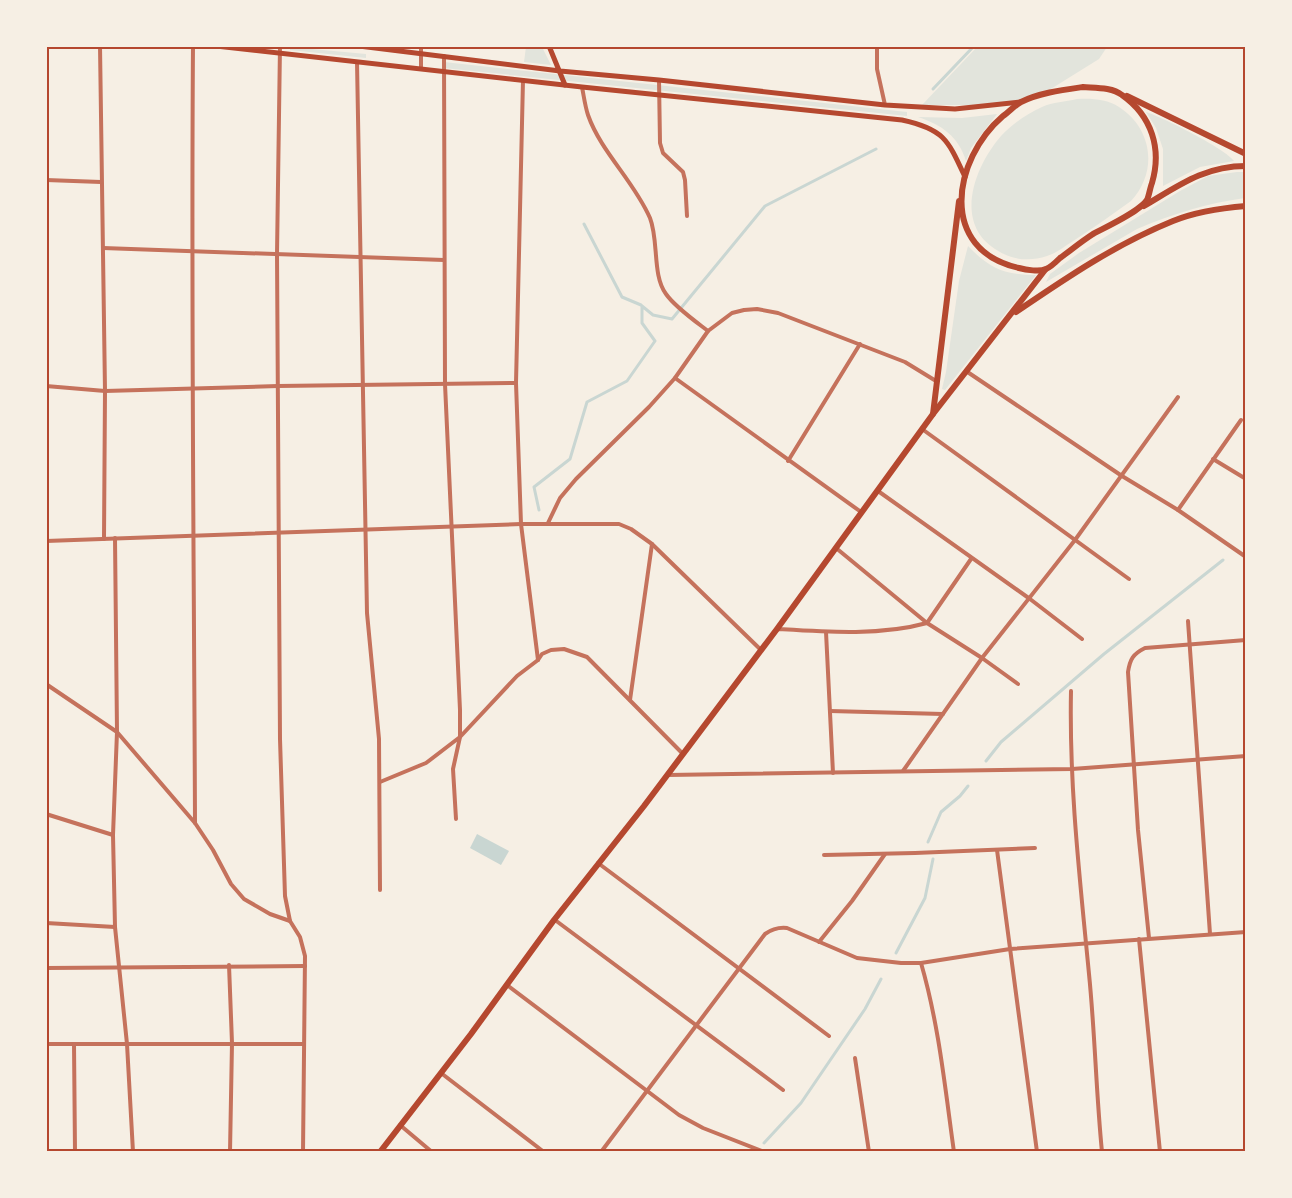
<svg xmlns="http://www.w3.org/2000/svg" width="1292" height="1198" font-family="Ubuntu,sans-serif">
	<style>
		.green { fill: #e2e4dc }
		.water { fill: #c9d6d2 }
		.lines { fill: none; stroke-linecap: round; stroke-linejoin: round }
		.stream { stroke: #c9d6d2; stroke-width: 3 }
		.minor { stroke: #c5725c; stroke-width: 4 }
		.secondary { stroke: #b5482f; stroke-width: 5 }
		.primary { stroke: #b5482f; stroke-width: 6 }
		.neatline { fill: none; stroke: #b5482f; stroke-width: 2 }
	</style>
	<rect width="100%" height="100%" fill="#f6efe4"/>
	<g class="green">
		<path d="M290 47 366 54V58L290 50Z"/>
		<path d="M526 47H542L551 65 524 62Z"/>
		<path d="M977 47H1107L1099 59 1046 92 1020 100 984 105H922Z"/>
		<path d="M444 62 907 112V116L444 68Z"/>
		<path d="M1077 99C1091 98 1107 99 1119 107 1153 129 1158 172 1131 201 1110 216 1089 231 1067 245 1061 249 1054 254 1047 256 1029 262 1011 260 995 249 953 222 975 166 1001 136 1012 124 1027 114 1042 107 1053 102 1065 102 1077 99Z"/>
		<path d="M1146 112C1162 117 1226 149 1234 161L1200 167 1163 186V149L1156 128Z"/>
		<path d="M997 114 971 148 966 161C958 136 942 125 918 117L962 118Z"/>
		<path d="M1237 172H1245V198C1208 203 1172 214 1137 229L1046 282 1050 274 1079 253 1180 191 1208 176Z"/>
		<path d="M968 246C989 268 1004 275 1036 275L945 390 942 389 946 372 959 281Z"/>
	</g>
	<path class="water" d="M477 834 509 851 501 865 470 848Z"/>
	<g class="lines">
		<g class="stream">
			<path d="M933 89 974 46"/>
			<path d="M584 224 622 297 641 305"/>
			<path d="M539 510 534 487 570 459 587 402 627 381 655 341 642 323V306L653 315 672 319 765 206 876 149"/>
			<path d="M986 761 1001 742 1104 654 1223 560"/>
			<path d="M928 842 941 812 960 796 968 786"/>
			<path d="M896 953 925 898 933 859"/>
			<path d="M764 1143 801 1103 865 1009 881 979"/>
		</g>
		<g class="minor">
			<path d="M100 46 105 391 104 539"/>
			<path d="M193 46C191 305 194 564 195 823"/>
			<path d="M280 46 277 254 280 739 285 896 290 921 300 937 305 956 303 1152"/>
			<path d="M877 46V69L885 105"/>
			<path d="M444 56 445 384 460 710V737L453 769 456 819"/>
			<path d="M357 62 367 613 379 739 380 890"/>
			<path d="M421 69V46"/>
			<path d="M523 80 516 383 521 524 538 660"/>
			<path d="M659 80 660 143 663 153 683 172 685 180 687 216"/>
			<path d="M582 87C584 97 585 106 588 115 601 152 634 181 650 218 659 241 652 275 666 294 675 307 695 321 708 331"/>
			<path d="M46 180 101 182"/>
			<path d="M103 248 444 260"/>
			<path d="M966 371 1122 476 1178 510 1246 557"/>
			<path d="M675 378 861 512"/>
			<path d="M46 386 105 391 278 386 516 383"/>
			<path d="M922 429 1129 579"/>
			<path d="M1213 459 1246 479"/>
			<path d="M788 461 860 344"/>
			<path d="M878 491 1030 599 1082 639"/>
			<path d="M1178 510 1241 420"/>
			<path d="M548 523 560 498 576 479 649 407 675 378 708 331 732 313 744 310 757 309 778 313 905 362 936 381"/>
			<path d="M115 538 117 732 113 835 115 927 127 1044 133 1152"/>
			<path d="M46 541 521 524H619L631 529 652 544 761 650"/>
			<path d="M836 548 927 623 982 658 1018 684"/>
			<path d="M1188 621 1210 934"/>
			<path d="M777 629C826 632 880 636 927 623L971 559"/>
			<path d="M826 632 833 773"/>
			<path d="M46 684 117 732 195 823 213 850 231 884 244 899 270 914 290 921"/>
			<path d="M1071 691C1069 786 1080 880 1089 974 1095 1033 1096 1092 1102 1152"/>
			<path d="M630 700 652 544"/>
			<path d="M830 711 943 714"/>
			<path d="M903 771 982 658 1075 540 1178 397"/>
			<path d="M668 775 1072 769 1246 756"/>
			<path d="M380 782 426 763 460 737 517 676 538 660 542 654 551 650 564 649 587 657 683 754"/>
			<path d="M46 814 113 835"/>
			<path d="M997 850 1037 1152"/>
			<path d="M824 855 915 853 1035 848"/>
			<path d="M598 863 829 1036"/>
			<path d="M555 920 783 1090"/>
			<path d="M46 923 115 927"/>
			<path d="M1149 938 1138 830 1128 672C1130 659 1133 654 1145 648L1246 640"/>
			<path d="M1139 939 1160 1152"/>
			<path d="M819 942 852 901 885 854"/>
			<path d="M921 963C939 1025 945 1088 954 1152"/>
			<path d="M229 965 232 1043 230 1152"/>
			<path d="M46 968 305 966"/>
			<path d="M507 985 679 1115 703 1128 764 1152"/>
			<path d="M46 1044H303"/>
			<path d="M74 1044 75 1152"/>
			<path d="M855 1058 869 1152"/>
			<path d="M441 1073 544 1152"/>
			<path d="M400 1125 432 1152"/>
			<path d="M601 1152 765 934C772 929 778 927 787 928L857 958 901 963H921L1010 949 1246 932"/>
		</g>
		<g class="secondary">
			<path d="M216 46 582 87 902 120C944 129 948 140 965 177"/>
			<path d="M359 46 560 71 659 80 885 105 955 109 1020 102"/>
			<path d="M549 46 565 85"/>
		</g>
		<g class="primary">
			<path d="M1083 87C1095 88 1112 87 1122 95 1152 116 1162 149 1152 183 1150 188 1149 196 1147 200 1139 212 1106 227 1093 234 1082 241 1071 250 1060 258 1056 262 1051 267 1046 269 1040 272 1026 270 1019 268 938 250 952 160 1003 116 1009 112 1015 105 1021 102 1039 93 1062 90 1083 87Z"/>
			<path d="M1127 96 1246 154"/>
			<path d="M1144 206C1178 186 1204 166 1246 166"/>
			<path d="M1016 312C1066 278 1116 244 1173 221 1195 212 1222 208 1246 206"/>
			<path d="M933 414 959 201"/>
			<path d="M380 1152 471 1034 554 920 644 806 777 629 933 414 1045 270"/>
		</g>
	</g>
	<rect width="1292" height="1198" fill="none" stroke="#f6efe4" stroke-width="96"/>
	<rect x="48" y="48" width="1196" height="1102" class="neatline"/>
</svg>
